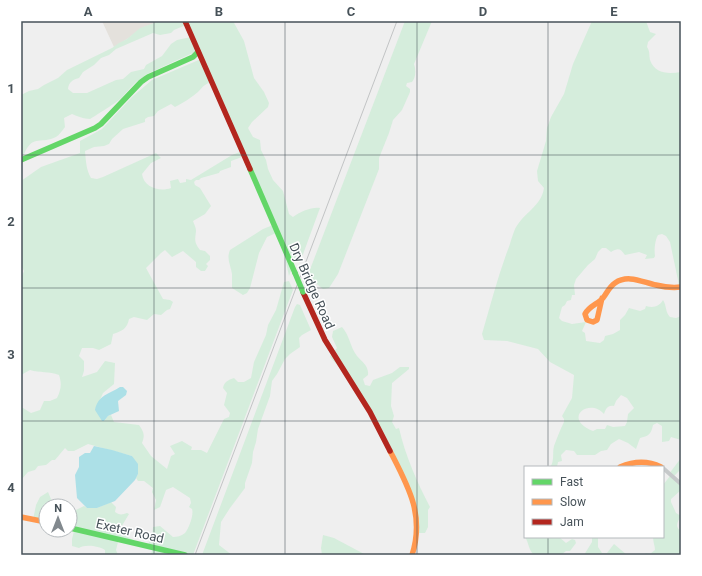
<svg xmlns="http://www.w3.org/2000/svg" width="702" height="576" font-family="Roboto,sans-serif">
	<style>
		.commercial { fill: #e4e1dc }
		.green { fill: #d5eddc; fill-rule: evenodd }
		.water { fill: #ace0e7 }
		.lines { fill: none; stroke-linecap: round; stroke-linejoin: round }
		.street { stroke: #c6c9ca; stroke-width: 4 }
		.fast { stroke: #63d668; stroke-width: 5.5 }
		.slow { stroke: #ff974d; stroke-width: 5.5 }
		.jam { stroke: #b3261e; stroke-width: 5.5 }
		.rail { stroke: #c2c4c5; stroke-width: 1 }
		.fast-bridge { stroke: #63d668; stroke-width: 5.5 }
		.grid { fill: none; stroke: #475259; stroke-width: 1; stroke-opacity: 0.55 }
		.labels { text-anchor: middle; dominant-baseline: central; stroke-width: 3; stroke-linejoin: round; paint-order: stroke }
		.street-label { font-size: 13px; fill: #475259; stroke: #fff }
		.neatline { fill: none; stroke: #475259; stroke-width: 1.5 }
		.grid-label { font-size: 13px; text-anchor: middle; font-weight: bold; fill: #475259 }
	</style>
	<rect width="100%" height="100%" fill="#efefef"/>
	<path class="commercial" d="M102 21H160L142 28 127 39 114 47Z"/>
	<g class="green">
		<path d="M160 21H233L244 41 254 78 264 92 269 103 268 107 252 122 248 128 253 137 260 140 261 150 266 160 268 169 273 180 283 191 289 214 293 217C300 212 311 207 320 208L302 257 297 253 289 276 283 249 276 233 267 237 259 253 250 288 247 293 243 295 232 288C232 283 232 278 232 274 231 266 226 259 230 250L263 229 273 225 242 157 231 161V167L220 171 219 173 201 178 199 180H196L194 182 195 185 200 188 211 206 205 214 193 221C194 224 196 227 196 231 195 240 194 242 200 250L205 251 210 256V260L206 264 208 266 205 271H201L196 267V262L183 251 172 257 165 250 161 253 146 268 163 299 170 300 173 302 170 309 167 310 161 315 154 314 147 320 134 317 129 319C127 329 122 331 113 334L111 344 99 350 93 348H82L79 356 84 361V371L82 377 97 372 105 361 115 363 114 384 103 393 99 402 104 421 108 416 111 415 114 422 139 425C144 432 145 435 142 443L151 456 167 469 171 456 175 454 170 446 182 441 192 447 191 450H201L207 453 224 419 229 417 230 413 224 405 227 393 223 388C224 382 228 380 234 378L238 382H244L251 378 254 362 266 335 268 325 276 310 284 282 289 281 293 290 193 555H151L152 550 147 549C149 540 153 535 153 527L160 526 173 537C177 537 181 536 185 533 189 528 194 515 192 509L189 507 191 503 190 498 173 487 166 490 160 507 154 510 156 500 152 492 153 488 144 481H138L136 478 138 474 132 456 88 444 74 451H68L65 448 55 460H52L46 465 38 466 35 470 28 472 21 480V408H23L31 413 40 410 44 401H50L57 398C61 390 62 384 59 375 49 371 40 373 30 370L21 375V279L24 271 21 265V181L41 167 80 153V141L102 129 132 97 152 80 201 59 197 51 145 75 144 77C134 81 128 92 119 100 117 102 92 118 90 119 84 119 77 116 72 114L64 118 65 127C62 131 59 135 56 137 39 145 32 133 23 157H21V95L29 91 38 89 44 85 58 78 67 70 112 48 119 43 127 39 140 28ZM186 25 191 37 177 40 171 44 162 56 146 65 144 69 131 72 123 79 116 80 87 93H73L68 89C69 82 72 80 79 78L83 72 94 65 101 58 109 55 116 49 153 33 160 35 171 33 174 30ZM211 82 240 152 232 155 191 180 186 179V182L180 183 178 179 170 181 171 188C160 192 144 188 142 174L151 163 161 158 156 153 103 177 97 179 91 178C86 169 86 161 85 151L94 147 104 146 109 144 112 139 123 129 145 122V119L148 117 154 116 158 111 171 104 175 107C183 103 191 98 198 92 203 87 203 85 211 82Z"/>
		<path d="M405 21H432L414 64C416 70 416 77 412 82L407 83 406 86 410 89V92L402 110 393 120 389 133 379 158V169L338 274 329 288 323 289 313 281 306 280Z"/>
		<path d="M592 21H646L650 32 656 34 648 42 647 47C650 51 649 55 650 60 655 74 668 74 681 72V289H679L678 280 670 242 666 236 662 234 658 235C655 240 654 250 655 256L654 258 645 259 647 255 639 252 625 255C620 248 618 248 611 252L606 248H602L598 252 595 259 588 265 576 279 574 285 575 295H572L571 300 567 301 565 305 562 307 559 318 562 321 572 324 586 322 582 331 585 333 586 341 600 343 604 340 605 336 613 334 620 330V320L625 315 629 308 640 311 645 309 646 306C653 308 659 307 663 300 667 306 665 312 670 317L676 318 681 316V440L671 437 669 441 662 442V426L657 423 653 425C651 435 648 436 640 438L636 449 628 443 619 439 611 444 607 450 601 451 595 455H577L574 451 566 450 561 455 562 461 558 462 557 467H550C555 461 552 453 554 446 557 438 560 430 564 422V419L562 416 572 398 574 375 550 362 538 349 507 341 484 340 482 334C490 307 497 279 507 252 510 245 512 236 515 229 524 212 541 207 544 188L538 181 537 171 546 141 547 128 551 117 564 94 573 64ZM621 395 627 398 634 408 628 414 627 422 625 426 613 427 607 425 605 429H597L593 431C561 418 590 397 604 414 606 409 607 405 614 406L616 401Z"/>
		<path d="M297 304 300 305 311 330 302 335 299 338 300 347 290 354 285 359 277 374 272 381 270 396 258 429 256 442 253 452 252 463 245 483V488L230 508 221 522 219 545 232 555H202L295 307Z"/>
		<path d="M342 327C350 336 350 347 357 356 362 362 369 366 368 375L363 379 365 385 370 386 373 380 392 373 400 367H409V369L392 383 391 406 394 416 392 422 396 429 399 428C405 455 417 482 430 507L428 510V527L425 533H418L412 498 386 440 340 368 330 357V356L337 348 332 337 333 331Z"/>
		<path d="M681 458 680 470 673 477 681 486V490L671 499V502L676 513 681 516C678 521 674 527 681 531V555H647L645 553 650 554 655 550C655 546 653 542 653 537H663V485L670 476 669 474Z"/>
		<path d="M48 492 54 506H46V524L33 520 36 505 40 497Z"/>
		<path d="M111 502 116 507 115 512C119 515 122 515 127 513L129 514 120 529 124 535 135 541 118 542 116 550 118 555H105V550C99 546 85 544 79 548L72 546V539L74 531 70 529V511L76 510 84 506 87 508H97Z"/>
		<path d="M323 535 334 538 366 555H322L321 548Z"/>
		<path d="M525 537H559L566 543 572 539 575 540 576 543 570 551H566L561 555H534C528 549 529 543 525 537Z"/>
		<path d="M592 537H598V547L602 553H607L614 544 627 555H584L592 542Z"/>
	</g>
	<g class="water">
		<path d="M120 387H123L127 391 126 395 118 401 119 411 108 416 104 421H102L95 410C98 395 109 394 120 387Z"/>
		<path d="M94 446 112 450 132 456 138 464V474L135 480 115 501 97 508H87L77 498 75 475 79 467V457L85 453H90Z"/>
	</g>
	<g class="lines">
		<path class="street" d="M663 468 681 484"/>
		<g class="fast">
			<path d="M21 160 95 128 101 124 141 82 148 77 193 57 198 52"/>
			<path d="M250 169 295 273"/>
			<path d="M70 528 185 555"/>
		</g>
		<g class="slow">
			<path d="M602 298 597 320 593 322 587 320 585 314C589 306 598 304 603 298 607 293 609 287 615 283 628 274 642 282 656 285 664 287 673 288 681 287"/>
			<path d="M390 451C408 486 425 515 412 555"/>
			<path d="M620 467C634 461 647 460 661 467"/>
			<path d="M21 517 46 522"/>
		</g>
		<g class="jam">
			<path d="M185 21 250 169"/>
			<path d="M303 292 325 340 370 412 390 451"/>
		</g>
		<path class="rail" d="M195 555 397 21"/>
		<path class="fast-bridge" d="M295 273 303 292"/>
	</g>
	<path class="grid" d="M154 21V555M285 21V555M417 21V555M548 21V467M21 155H681M21 288H681M21 421H681M548 537V555"/>
	<g class="labels">
		<g class="street-label">
			<text transform="translate(312 286) rotate(66)">Dry Bridge Road</text>
			<text transform="translate(130 531) rotate(13)">Exeter Road</text>
		</g>
	</g>
	<rect width="702" height="576" fill="none" stroke="#ffffff" stroke-width="44"/>
	<rect x="524" y="466" width="140" height="72" fill="#ffffff" stroke="#b5babd"/>
	<rect x="532" y="479" width="20" height="6" fill="#63d668" stroke="#b5babd"/>
	<text x="560" y="486" font-size="12" fill="#475259">Fast</text>
	<rect x="532" y="499" width="20" height="6" fill="#ff974d" stroke="#b5babd"/>
	<text x="560" y="506" font-size="12" fill="#475259">Slow</text>
	<rect x="532" y="519" width="20" height="6" fill="#b3261e" stroke="#b5babd"/>
	<text x="560" y="526" font-size="12" fill="#475259">Jam</text>
	<g transform="translate(58 518)"><circle r="19" fill="#ffffff" stroke="#b5babd"/>
	<path d="M0-3L7 15L0 10L-7 15Z" fill="#82898e"/>
	<text y="-6" font-size="11" font-weight="bold" text-anchor="middle" fill="#475259">N</text>
	</g>
	<rect x="22" y="22" width="658" height="532" class="neatline"/>
	<g class="grid-label">
		<text x="88" y="16">A</text>
		<text x="219" y="16">B</text>
		<text x="351" y="16">C</text>
		<text x="483" y="16">D</text>
		<text x="614" y="16">E</text>
		<text x="11" y="93">1</text>
		<text x="11" y="226">2</text>
		<text x="11" y="359">3</text>
		<text x="11" y="492">4</text>
	</g>
</svg>
